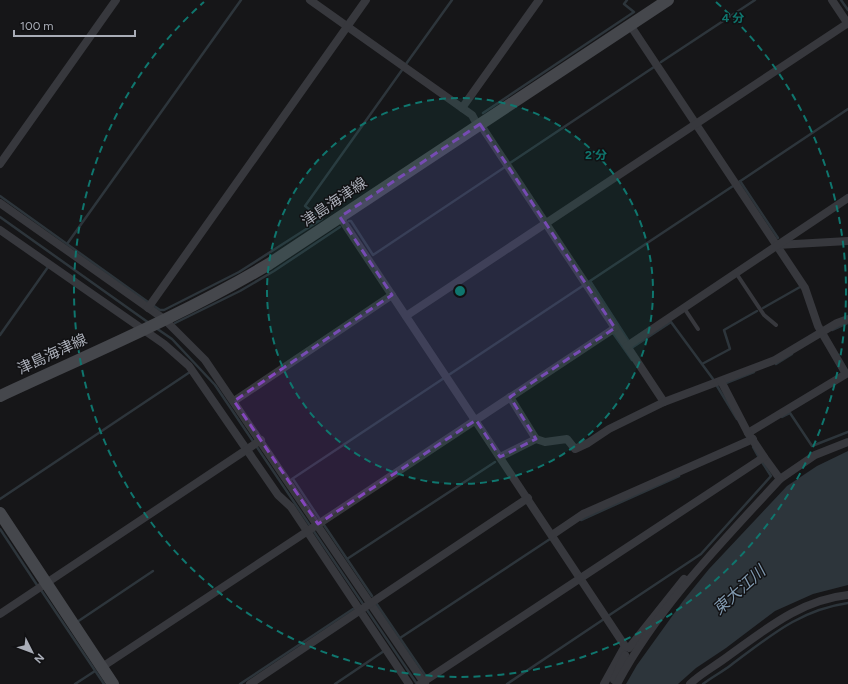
<svg xmlns="http://www.w3.org/2000/svg" width="848" height="684" font-family="Figtree,'Noto Sans JP',sans-serif">
	<style>
		.water { fill: #2d353b }
		.lines { fill: none; stroke-linecap: round; stroke-linejoin: round }
		.stream { stroke: #2d353b; stroke-width: 2.5 }
		.lane { stroke: #37383d; stroke-width: 4 }
		.street { stroke: #37383d; stroke-width: 8 }
		.secondary { stroke: #45474c; stroke-width: 12 }
		.marked { fill: #8446bd; fill-opacity: 0.2; stroke: #8446bd; stroke-width: 3; stroke-dasharray: 8 5; stroke-linejoin: round }
		.ring { fill: none; stroke: #0f766e; stroke-width: 2; stroke-dasharray: 7 5 }
		.labels { text-anchor: middle; dominant-baseline: central; stroke-width: 3; stroke-linejoin: round; paint-order: stroke }
		.street-label { font-size: 15px; fill: #a9adb7; stroke: #111113 }
		.water-label { font-size: 16px; font-style: italic; fill: #819ab0; stroke: #111113 }
		.centre { fill: #0f766e; stroke: #111113; stroke-width: 2 }
		.ring-label { font-size: 12px; text-anchor: middle; font-weight: bold; fill: #0f766e; stroke: #111113; stroke-width: 3; stroke-linejoin: round; paint-order: stroke }
	</style>
	<rect width="100%" height="100%" fill="#161618"/>
	<path class="water" d="M848 451V585L813 594 775 611 726 648 696 668 678 684H626L637 665 683 601 709 569 787 486 817 466Z"/>
	<g class="lines">
		<g class="stream">
			<path d="M841 0 848 10"/>
			<path d="M661 62 755 0"/>
			<path d="M406 64 452 0"/>
			<path d="M483 113 634 12 624 4 627 0"/>
			<path d="M510 163 654 67"/>
			<path d="M740 181 778 238"/>
			<path d="M739 182 848 109"/>
			<path d="M0 196 148 302"/>
			<path d="M0 217 149 323"/>
			<path d="M349 221H351L373 255 505 167"/>
			<path d="M67 244 241 0"/>
			<path d="M590 281 628 340"/>
			<path d="M154 306 160 310H164L239 272 322 219 305 206 402 70"/>
			<path d="M763 308 800 287"/>
			<path d="M175 323 240 291 274 271 340 227"/>
			<path d="M156 328 172 339 215 385 417 684"/>
			<path d="M832 330 848 323"/>
			<path d="M611 334 613 333 632 360"/>
			<path d="M0 335 48 267 47 266"/>
			<path d="M633 347 671 322 713 379"/>
			<path d="M702 364 730 349 724 330 757 311"/>
			<path d="M776 364 792 354"/>
			<path d="M726 383 754 372"/>
			<path d="M717 386 737 419"/>
			<path d="M782 417 790 413 812 446 848 432"/>
			<path d="M753 447 758 456"/>
			<path d="M292 479 733 186"/>
			<path d="M293 479 319 518"/>
			<path d="M0 499 190 372"/>
			<path d="M581 520 679 476"/>
			<path d="M324 525 372 596"/>
			<path d="M0 529 37 585"/>
			<path d="M347 559 495 462"/>
			<path d="M41 590 104 684"/>
			<path d="M376 603 425 675"/>
			<path d="M608 616 701 554 771 476 762 462"/>
			<path d="M77 622 153 571"/>
			<path d="M400 638 550 539"/>
			<path d="M75 684 95 671"/>
			<path d="M240 684 353 609"/>
			<path d="M335 684 384 651"/>
			<path d="M507 684 604 619"/>
			<path d="M703 684C712 677 722 672 731 665 769 637 799 610 848 603"/>
		</g>
		<g class="lane">
			<path d="M736 273 764 315 776 325"/>
			<path d="M684 308 698 329"/>
		</g>
		<g class="street">
			<path d="M310 0 472 115 478 126"/>
			<path d="M832 0 848 24"/>
			<path d="M630 25 805 288 818 326 846 374 748 433"/>
			<path d="M462 108 539 0"/>
			<path d="M480 124 664 402"/>
			<path d="M0 164 116 0"/>
			<path d="M0 203 164 319 205 360 425 684"/>
			<path d="M340 217 625 646 604 684"/>
			<path d="M0 230 164 344 189 366 278 495 291 507 409 684"/>
			<path d="M777 245 848 241"/>
			<path d="M148 308 366 0"/>
			<path d="M406 316 848 23"/>
			<path d="M627 346 848 198"/>
			<path d="M234 401 392 295"/>
			<path d="M536 439 545 442 567 439 575 449 588 443 609 429 664 402 775 360 837 323 848 319"/>
			<path d="M500 457 536 439 510 397"/>
			<path d="M764 457 780 479 815 455 848 442"/>
			<path d="M552 535 583 514 753 439"/>
			<path d="M0 614 261 440"/>
			<path d="M625 646 629 648 684 579"/>
			<path d="M102 667 615 328"/>
			<path d="M614 680 625 655"/>
			<path d="M250 684 528 498"/>
			<path d="M420 684 764 457 748 433 721 381"/>
			<path d="M617 684C658 607 721 543 780 479"/>
			<path d="M690 684C700 674 715 666 727 657 765 630 800 600 848 595"/>
		</g>
		<g class="secondary">
			<path d="M0 396C90 354 183 315 269 264L668 0"/>
			<path d="M0 513 113 684"/>
		</g>
	</g>
	<path class="marked" d="M480 124 615 328 510 397 536 439 500 457 476 420 318 524 234 401 392 295 340 217Z"/>
	<circle cx="460" cy="291" r="193" fill="#0f766e" fill-opacity=".12"/>
	<g class="ring">
		<circle cx="460" cy="291" r="193"/>
		<path d="M716 2A386 386 0 1 1 204 2"/>
	</g>
	<g class="labels">
		<g class="street-label">
			<text transform="translate(334 202) rotate(-34)">津島海津線</text>
			<text transform="translate(52 354) rotate(-25)">津島海津線</text>
		</g>
		<g class="water-label">
			<text transform="translate(739 590) rotate(-42)">東大江川</text>
		</g>
	</g>
	<circle cx="460" cy="291" r="6" class="centre"/>
	<g class="ring-label">
		<text x="733" y="22">4 分</text>
		<text x="596" y="159">2 分</text>
	</g>
	<g transform="translate(32 652) rotate(132)" stroke="#111113" stroke-width="3" paint-order="stroke">
	<path d="M0-3L7 15L0 10L-7 15Z" fill="#a9adb7"/>
	<text y="-6" font-size="11" font-weight="bold" text-anchor="middle" fill="#a9adb7">N</text>
	</g>
	<path d="M14 30v6h121v-6" fill="none" stroke="#a9adb7" stroke-width="2"/>
	<text x="20" y="30" font-size="12" fill="#a9adb7" stroke="#111113" stroke-width="3" paint-order="stroke">100 m</text>
</svg>
